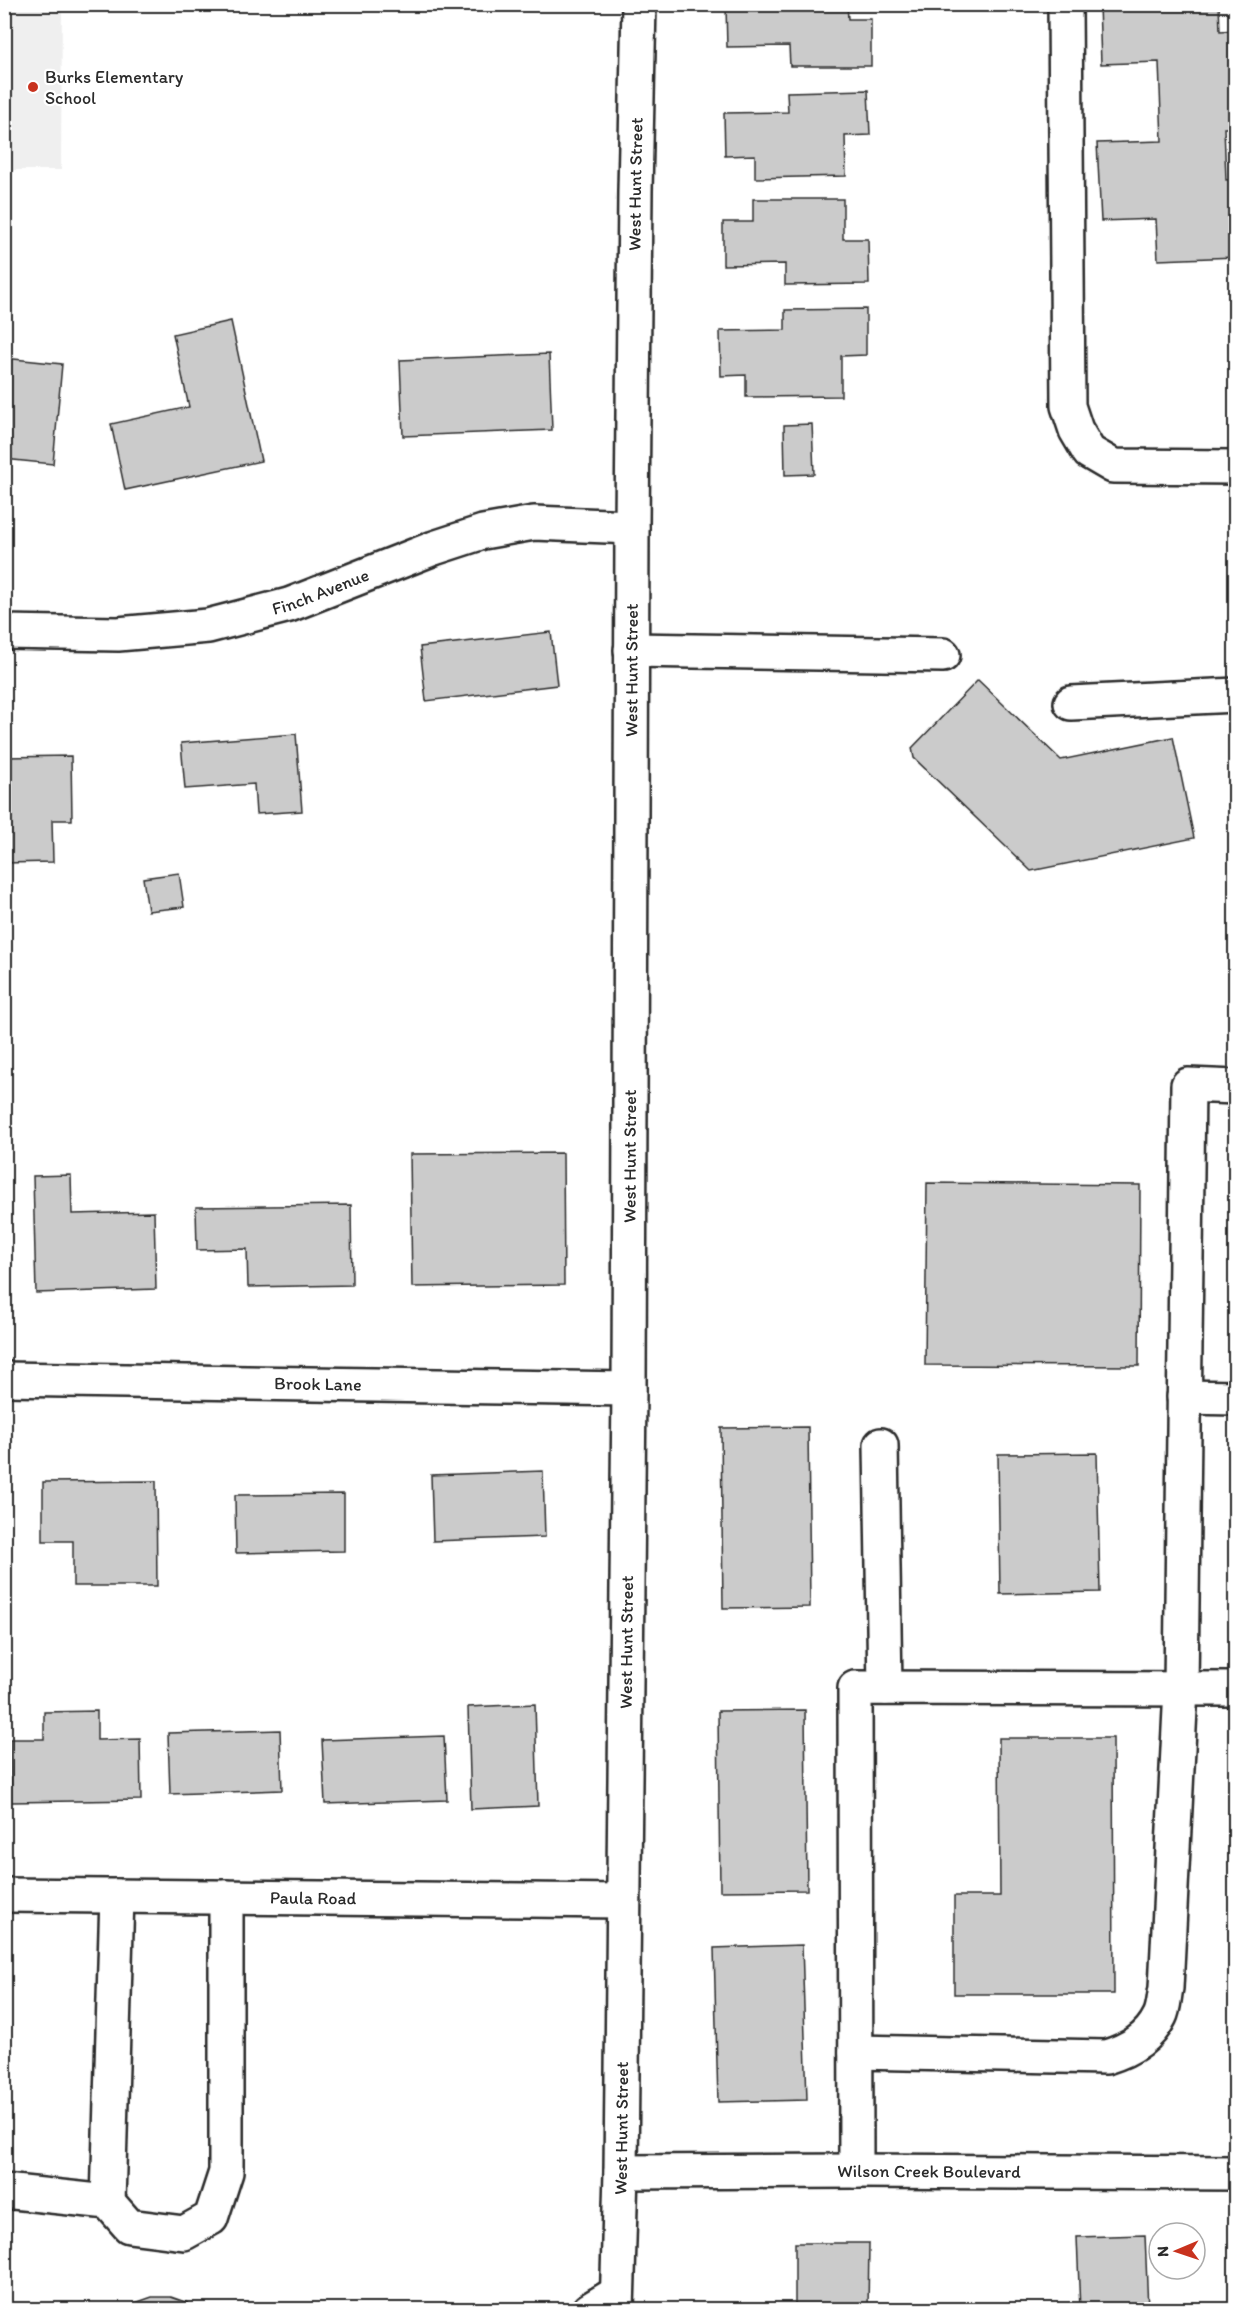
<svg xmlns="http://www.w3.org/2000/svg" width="1240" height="2314" font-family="Itim,sans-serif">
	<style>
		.built { fill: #efefef }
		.building { fill: #cbcbcb; stroke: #2b2b2b; stroke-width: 1.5 }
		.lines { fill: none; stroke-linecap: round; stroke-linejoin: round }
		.minor-casing { stroke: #2b2b2b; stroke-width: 38 }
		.minor { stroke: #fff; stroke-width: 33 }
		.poi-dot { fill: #c8321e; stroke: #fff; stroke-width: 2 }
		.labels { text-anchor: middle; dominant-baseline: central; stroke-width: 4.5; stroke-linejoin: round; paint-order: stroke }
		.poi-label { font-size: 18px; fill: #2b2b2b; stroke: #fff; text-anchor: start }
		.street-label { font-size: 18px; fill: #2b2b2b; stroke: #fff }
	</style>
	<rect width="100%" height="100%" fill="#fff"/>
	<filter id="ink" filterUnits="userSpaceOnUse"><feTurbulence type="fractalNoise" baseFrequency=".0167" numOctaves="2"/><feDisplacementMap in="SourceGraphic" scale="12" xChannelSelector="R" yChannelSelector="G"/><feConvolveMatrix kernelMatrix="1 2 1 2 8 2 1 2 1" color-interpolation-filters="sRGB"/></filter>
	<g filter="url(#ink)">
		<path class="built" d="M5 4 62 5 61 170H5Z"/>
		<g class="building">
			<path d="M847 4 848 19H871V66H790L789 46 727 47 726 6Z"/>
			<path d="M1099 4H1219L1220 31 1236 30V128H1224L1226 180 1236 179V257L1158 260 1156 219 1101 221 1097 143 1162 141 1159 62 1101 64Z"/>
			<path d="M868 90 870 135 845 136 846 176 755 178V155L725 156 724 113 788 112 787 92Z"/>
			<path d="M753 199H843V239H868L869 284 785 285V264L723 265V222H753Z"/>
			<path d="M866 309V355L841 356V396L746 397V375L721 376 720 331 785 330V310Z"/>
			<path d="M231 321 261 461 125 490 111 424 189 407 173 334Z"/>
			<path d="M549 354 552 430 403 436 400 360Z"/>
			<path d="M4 358 62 364 53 464 4 459Z"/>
			<path d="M812 424 814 474 785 475 784 425Z"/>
			<path d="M551 632 557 685 426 701 420 647Z"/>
			<path d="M978 680 1061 760 1173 737 1194 838 1031 871 914 758 912 748Z"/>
			<path d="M296 734 302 811 256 814 254 784 185 789 181 743Z"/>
			<path d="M71 756 72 820H52L53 862 4 863V757Z"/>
			<path d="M179 873 184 907 148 911 143 878Z"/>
			<path d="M563 1153 564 1285 412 1287 410 1154Z"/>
			<path d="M71 1175 72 1214 154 1212 156 1289 36 1293 33 1176Z"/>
			<path d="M927 1183 1140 1185 1139 1366 925 1365Z"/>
			<path d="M351 1205 352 1285 248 1287 247 1249 197 1250 196 1207Z"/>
			<path d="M808 1427 810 1607 723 1608 721 1428Z"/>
			<path d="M1097 1453 1100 1592 1000 1594 998 1454Z"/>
			<path d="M543 1471 545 1537 433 1541 431 1475Z"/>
			<path d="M4 1476H8L5 1561H4Z"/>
			<path d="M156 1481 157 1586H73V1541H43V1482Z"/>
			<path d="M344 1494V1551L236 1553 235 1495Z"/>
			<path d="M535 1704 538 1806 471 1809 468 1707Z"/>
			<path d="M805 1710 807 1890 720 1891 718 1711Z"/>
			<path d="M97 1711V1740L140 1739 141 1800 11 1802 10 1739H44V1712Z"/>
			<path d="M280 1730 282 1790 170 1794 168 1733Z"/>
			<path d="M444 1736 447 1800 325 1804 322 1740Z"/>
			<path d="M999 1738H1113L1114 1994H954V1896H1000Z"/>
			<path d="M802 1945 807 2100 718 2102 714 1948Z"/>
			<path d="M1145 2235 1148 2310H1080L1077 2237Z"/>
			<path d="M795 2243H869L868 2309 876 2310H795Z"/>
			<path d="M152 2297H171L188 2303 196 2310H126L135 2303Z"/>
		</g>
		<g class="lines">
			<defs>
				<g id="minor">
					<path d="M1065 4 1068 406 1076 430 1089 452 1113 466 1236 467"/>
					<path id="s1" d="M4 632 118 634 208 626 289 605 434 548 483 532 534 523 632 527"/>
					<path d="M631 650 943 655"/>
					<path d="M1071 703 1236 695"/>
					<path id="s2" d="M4 1379 629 1389"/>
					<path d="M1184 1397 1236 1398"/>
					<path d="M881 1445 885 1688"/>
					<path id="s3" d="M4 1895 623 1901"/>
					<path d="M856 2052 1106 2057C1129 2050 1149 2039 1160 2016 1164 2008 1164 1997 1166 1988L1181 1689 1188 1085 1236 1087"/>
					<path d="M856 2171 855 1688 1236 1689"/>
					<path id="s4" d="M621 2172 856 2171 1236 2173"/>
					<path d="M4 2191 108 2202 129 2226 184 2233 211 2218 226 2172V1897"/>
					<path d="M108 2202 117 1896"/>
					<path d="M589 2310 617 2293"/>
					<path id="s5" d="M617 2310 621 2172 629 1389 632 527 635 191 639 4"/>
				</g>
			</defs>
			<use href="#minor" class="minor-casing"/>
			<use href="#minor" class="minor"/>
		</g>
	</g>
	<circle class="poi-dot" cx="33" cy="87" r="6"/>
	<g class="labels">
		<g class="poi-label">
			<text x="45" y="77">Burks Elementary<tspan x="45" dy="21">School</tspan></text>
		</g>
		<g class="street-label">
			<text stroke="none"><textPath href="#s5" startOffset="2126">West Hunt Street</textPath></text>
			<text stroke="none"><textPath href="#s1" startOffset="322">Finch Avenue</textPath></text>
			<text stroke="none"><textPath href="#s5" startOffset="1640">West Hunt Street</textPath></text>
			<text stroke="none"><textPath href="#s5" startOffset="1154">West Hunt Street</textPath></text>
			<text stroke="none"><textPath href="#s2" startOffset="314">Brook Lane</textPath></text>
			<text stroke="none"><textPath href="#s5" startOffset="668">West Hunt Street</textPath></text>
			<text stroke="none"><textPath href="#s3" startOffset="309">Paula Road</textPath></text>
			<text stroke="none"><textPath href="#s5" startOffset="182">West Hunt Street</textPath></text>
			<text stroke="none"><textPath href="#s4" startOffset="308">Wilson Creek Boulevard</textPath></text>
		</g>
	</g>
	<rect width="1240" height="2314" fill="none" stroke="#fff" stroke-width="24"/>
	<rect x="12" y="12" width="1216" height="2290" fill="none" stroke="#2b2b2b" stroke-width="2" filter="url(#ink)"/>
	<g transform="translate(1177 2251) rotate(268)"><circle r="28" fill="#ffffff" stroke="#aaaaaa" stroke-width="1.5"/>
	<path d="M0-4.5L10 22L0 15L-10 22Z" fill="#c8321e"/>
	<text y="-9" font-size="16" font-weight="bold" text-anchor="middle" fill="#2b2b2b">N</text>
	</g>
</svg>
